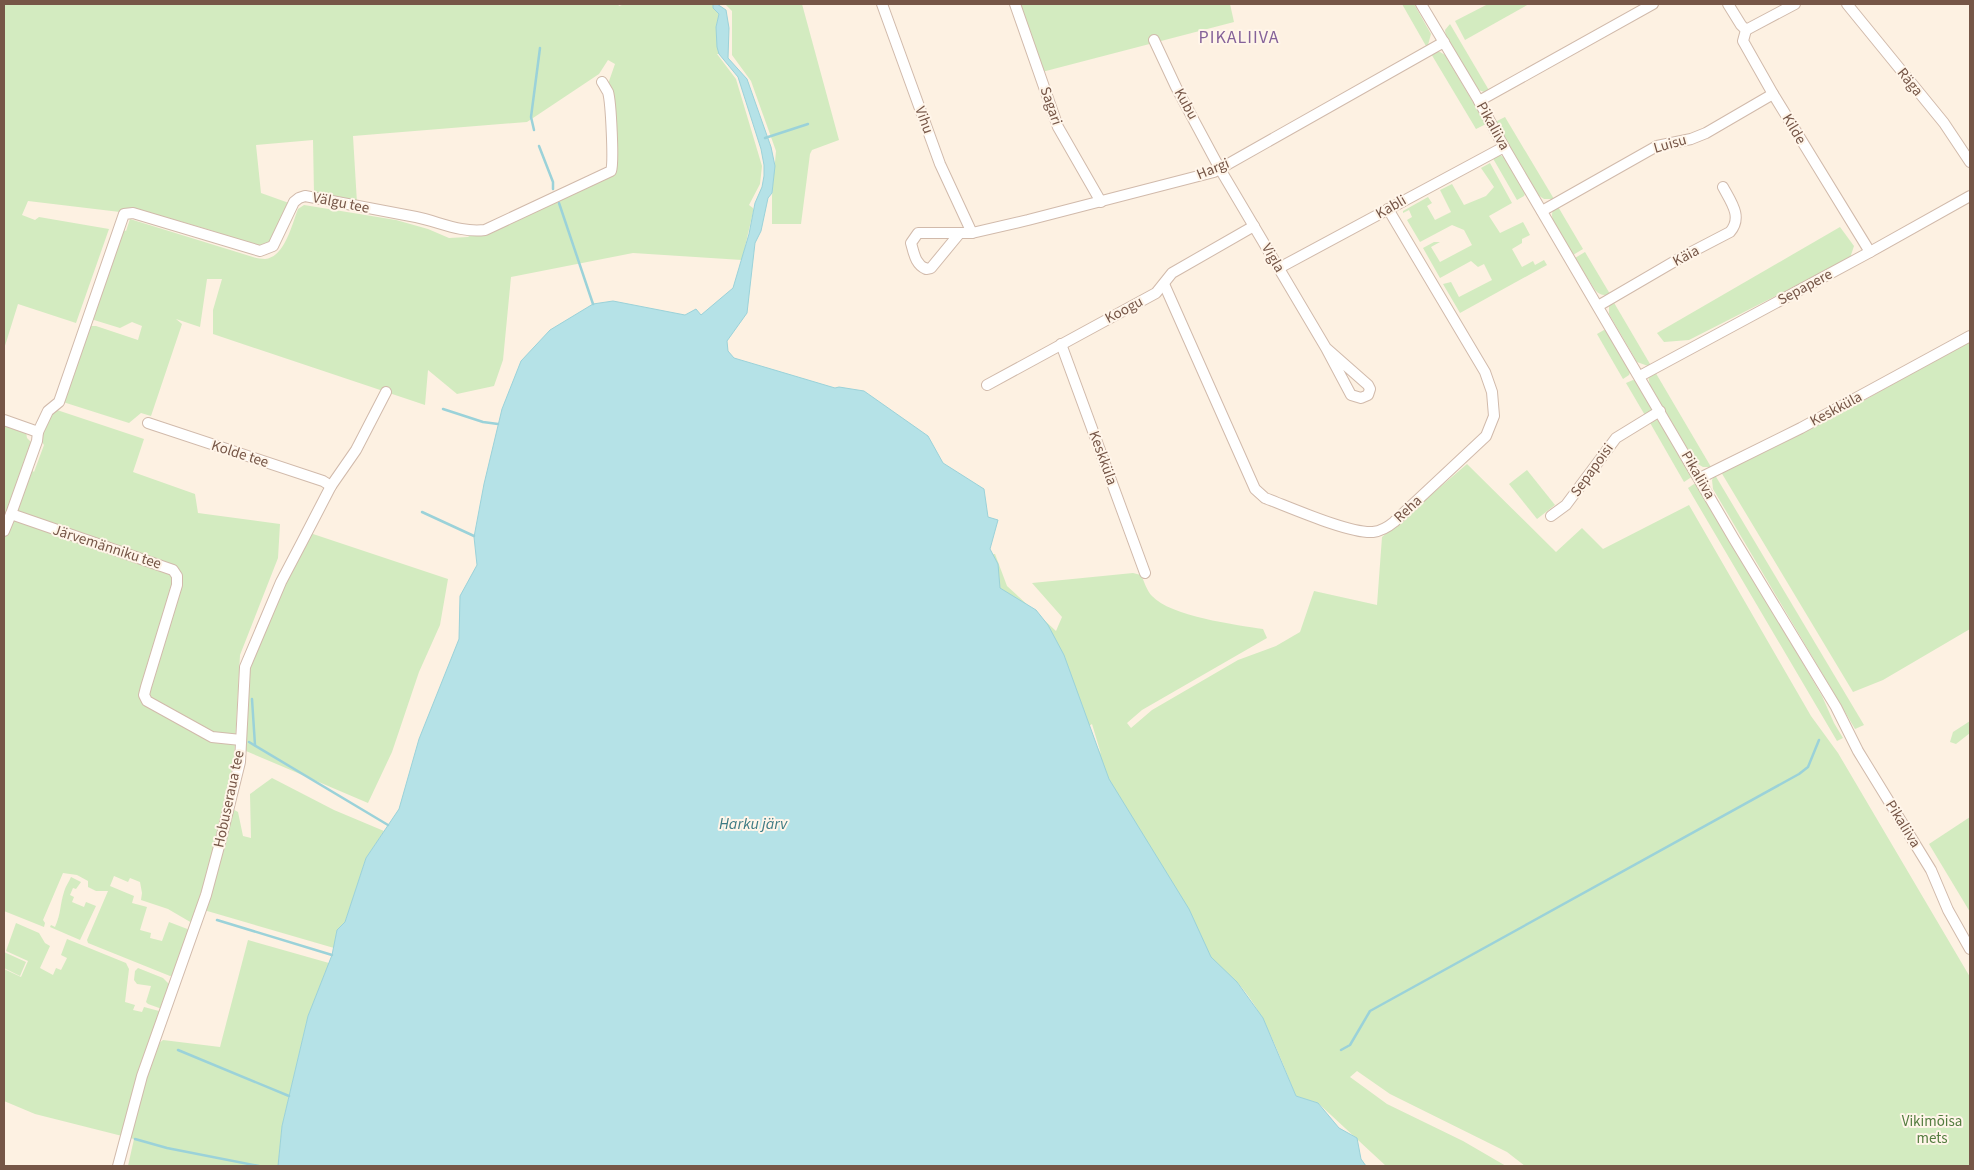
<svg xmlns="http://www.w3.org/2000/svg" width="1974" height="1170" font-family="'Source Sans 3',sans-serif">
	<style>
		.green { fill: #d3ebc0 }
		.water { fill: #b5e2e7; stroke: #9bd2d9 }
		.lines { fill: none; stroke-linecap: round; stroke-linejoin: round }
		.stream { stroke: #9bd2d9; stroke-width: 2.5 }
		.minor-casing { stroke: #d1baab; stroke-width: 12 }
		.minor { stroke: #fff; stroke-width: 10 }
		.labels { text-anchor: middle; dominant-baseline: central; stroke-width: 4; stroke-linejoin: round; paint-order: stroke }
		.street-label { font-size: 15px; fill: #765647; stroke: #fff5e9 }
		.park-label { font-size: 15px; fill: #537c3f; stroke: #fff5e9 }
		.water-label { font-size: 16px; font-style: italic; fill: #3d7a83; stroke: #fff5e9 }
		.quarter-label { font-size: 18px; letter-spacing: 1px; fill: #856299; stroke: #fff5e9 }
	</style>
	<rect width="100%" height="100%" fill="#fdf1e2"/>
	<g class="green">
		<path d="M4 4H618L619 6 625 4H713L714 9 719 14 716 27 719 54H717L736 79 762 166 760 184 749 205 753 208V212L742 260 633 253 511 277 503 360 494 386 457 394 428 370 425 405 213 334V310L222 279H207L200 327 176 319 182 324 151 416 141 413 129 423 63 402 88 329 91 326H96L138 340 142 326 132 322 120 328 94 320 93 316 121 229 126 231 130 219 253 257C256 258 261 259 265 259 285 257 292 224 298 209L304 205 396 220 428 229 449 238 468 237 471 234 608 176V84L615 64 608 60 599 74 527 122 353 136 357 203 314 194 313 140 256 145 261 193 289 203 270 243 263 247 256 246 210 230 133 208H125L120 212 28 201 22 215 35 220 39 217 109 229 76 323 18 304 4 349Z"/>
		<path d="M725 4H802L839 140 812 150 810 154 801 224H772V196L776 151 751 81 732 55V11Z"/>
		<path d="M1018 4H1230L1234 22 1042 72Z"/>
		<path d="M1402 4H1414L1431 34 1428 45 1426 46Z"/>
		<path d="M1488 4H1529L1465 40 1455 21Z"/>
		<path d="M1450 24 1490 92H1484L1476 89 1446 37 1445 30Z"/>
		<path d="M1435 51 1440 52 1445 55 1486 124 1476 129 1430 52Z"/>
		<path d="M1505 117 1554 199H1544L1538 195 1495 122Z"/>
		<path d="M1497 154C1511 157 1519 180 1526 191L1524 196 1517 200 1491 155Z"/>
		<path d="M1490 163 1512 203 1489 216 1500 233 1523 222 1530 235 1522 239V243L1512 249 1522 267 1533 261 1535 265 1544 260 1547 265 1460 313 1443 284 1451 282 1459 297 1492 280 1484 264 1478 267 1471 261 1440 278 1423 248 1434 242H1440L1431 247 1440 262 1472 245 1464 230 1452 225 1420 242 1407 220 1412 217 1409 210 1403 213V211L1428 197 1432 203 1427 206 1435 220 1451 212 1440 190 1452 184 1464 205 1486 196 1494 187 1481 168Z"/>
		<path d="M1557 205 1583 249 1573 255 1553 220C1551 214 1552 210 1557 205Z"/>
		<path d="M1840 227 1854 246 1850 258 1689 340 1664 342 1657 333Z"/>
		<path d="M1585 252 1610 294C1603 296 1600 295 1595 290L1575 258Z"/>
		<path d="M1613 301 1650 364 1648 366 1637 362 1609 314V306Z"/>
		<path d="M1604 330 1608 331 1631 370 1629 375 1623 379 1597 334Z"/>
		<path d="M1970 340V629L1883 680 1853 692 1721 472 1835 417Z"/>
		<path d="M1654 370 1711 467H1703L1696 463 1650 385 1648 376Z"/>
		<path d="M1633 380 1636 381 1653 410 1646 417 1626 383Z"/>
		<path d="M57 410 144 439 133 472 195 494 198 513 280 524 278 558 240 655 234 761 224 804 238 812 243 836 251 838 250 794 272 778 334 810 384 831 366 858 345 922 337 930 334 948 197 908 192 923 168 909 141 900 142 893 140 882 130 878 128 882 114 876 110 886 134 896 132 903 147 907 140 930 151 933 150 938 162 941 169 922 190 930 175 975 170 976 88 943 87 940 108 891H96L88 887V881L77 875 63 873 43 920 45 923 44 927 4 911V424L26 432 27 438 32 443 25 464 34 472 44 445 41 440 51 412Z"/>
		<path d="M1653 419H1659L1693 476 1684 482 1649 421Z"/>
		<path d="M1467 464 1556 552 1582 528 1603 549 1689 505 1811 716 1838 753 1970 977V1166H1525L1507 1152 1390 1094 1357 1071 1350 1077 1387 1104 1463 1141 1506 1166H1386L1318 1103 1296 1096C1278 1054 1264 1007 1230 975L1250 1005 1148 880 1090 732 1101 754 1092 724 1082 731 1006 634 988 555 995 554 1007 586 1056 631 1062 617 1032 583 1133 573 1141 575C1144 581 1147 591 1152 596 1170 616 1236 625 1263 629L1267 638 1142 710 1127 723 1131 728 1152 710 1238 660 1276 646 1300 632 1314 591 1377 605 1382 537Z"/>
		<path d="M1527 470 1555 505 1537 519 1509 484Z"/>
		<path d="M1715 475 1864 725 1855 729 1713 489 1712 480Z"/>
		<path d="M1694 484 1699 485 1822 696 1834 723 1843 738 1837 741 1688 488Z"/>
		<path d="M310 533 448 579 440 625 419 672 392 752 368 803 246 751 249 668 283 588Z"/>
		<path d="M1970 721V733L1956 744 1950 742 1953 732Z"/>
		<path d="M1970 817V912L1929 844Z"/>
		<path d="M71 877 81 882 76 889 73 888 70 895 74 897 72 902 84 907 86 902 96 906 80 940 50 927 51 925 55 927C61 914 60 904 64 892 65 887 69 882 71 877Z"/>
		<path d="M16 923 39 933 45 943 50 946 40 968 53 975 56 968 61 970 67 958 61 955 67 939 126 963 129 969 125 1002 135 1005 133 1010 142 1012 144 1007 159 1011 148 1052 163 1040 220 1047 248 940 329 963 308 1016 282 1126 278 1166H128L134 1139 35 1114 4 1101V969L21 977 28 961 6 951Z"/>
		<path d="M4 952 26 962 20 976 4 968Z"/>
		<path d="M138 968 163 978 170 985 162 1009 148 1004 146 1002 151 986 137 984 134 980 135 971Z"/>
	</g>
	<path class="water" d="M713 4H717L726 10 729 28 728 58 747 79 771 147 775 166 772 193 768 198 761 231 755 243 747 313 727 341 728 351 734 358 835 388 839 387 864 391 928 436 943 463 984 489 988 517 998 520 990 549 998 564 1000 588 1036 610 1048 625 1064 655 1109 779 1189 909 1211 957 1237 982 1263 1018 1296 1096 1318 1103 1339 1128 1357 1138 1361 1159 1366 1166H278L282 1126 308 1016 332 955 337 930 345 922 366 858 399 809 419 739 459 639 460 596 477 565 474 537 484 484 502 409 521 361 550 330 593 304 613 301 685 315 696 309 701 315 733 288 749 234 755 203 762 187 764 176V165L761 149 738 77 719 54 717 47 716 27 719 14 713 8Z"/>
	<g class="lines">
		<g class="stream">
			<path d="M534 130 531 117 540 48"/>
			<path d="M765 138 808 124"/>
			<path d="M539 146 553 182V189"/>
			<path d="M559 203 593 304"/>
			<path d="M443 409 483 422 498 424"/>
			<path d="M422 512 474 536"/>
			<path d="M252 699 255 745"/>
			<path d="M249 742 388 825"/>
			<path d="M217 920 332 955"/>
			<path d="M178 1050 289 1096"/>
			<path d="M1341 1050 1350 1045 1370 1011 1799 774 1808 767 1819 740"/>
			<path d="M135 1139 167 1148 259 1166"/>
		</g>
		<defs>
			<g id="minor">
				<path d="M882 4 940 164 972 233"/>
				<path d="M1015 4 1058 127 1101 202"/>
				<path d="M1421 4 1479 101 1504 147 1734 539 1836 707 1858 751 1931 870 1948 910 1970 949"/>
				<path d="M1728 4 1741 25 1746 30 1743 41 1773 94 1870 252"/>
				<path d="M1847 4 1944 123 1970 162"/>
				<path d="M1746 30 1795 4"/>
				<path d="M1154 40 1176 87 1220 169 1326 348 1368 385 1370 389 1368 395 1361 398 1351 395 1326 348"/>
				<path d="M1479 101 1653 4"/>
				<path d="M1542 211 1657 146 1691 139 1706 133 1773 94"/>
				<path d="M959 234 931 268 926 269C915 264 914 253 911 243L918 233H972L1028 220 1214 172 1444 42"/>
				<path d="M1279 268 1504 147"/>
				<path d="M1164 284 1255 489 1265 498C1289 507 1350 534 1373 532 1381 531 1388 527 1394 522L1486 436 1494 416 1492 392 1485 372 1388 209"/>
				<path d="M1598 306 1682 257 1730 232C1743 217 1731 202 1723 187"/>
				<path d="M1061 344 1145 573"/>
				<path d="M1640 376 1870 252 1970 196"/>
				<path d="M987 385 1156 293 1172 273 1254 226"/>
				<path d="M4 420 38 432 48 411 59 402 124 214 133 213 260 251 273 246 294 202 299 198 305 196C342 203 380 210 416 217 440 222 461 233 485 230L611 171C614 163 611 102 608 92 606 89 604 85 602 82"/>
				<path d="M148 423 323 481 331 486"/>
				<path d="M38 432 37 441 11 514 173 570 177 576V585L146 687 144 695 147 701 212 737 241 740"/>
				<path d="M1700 478 1801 428 1970 336"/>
				<path d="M1551 516 1566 505 1616 438 1660 411"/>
				<path d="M4 531 11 514"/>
				<path d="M118 1166 142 1076 206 895 221 839 240 762 245 667 281 582 302 542 331 486 356 450 386 392"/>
			</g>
		</defs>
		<use href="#minor" class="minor-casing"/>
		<use href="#minor" class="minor"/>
	</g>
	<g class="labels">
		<g class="street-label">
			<text transform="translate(1910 82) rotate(51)">Räga</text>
			<text transform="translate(1186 104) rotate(61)">Kubu</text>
			<text transform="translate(1051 106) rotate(71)">Sagari</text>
			<text transform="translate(924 120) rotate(70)">Vihu</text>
			<text transform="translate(1493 126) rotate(61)">Pikaliiva</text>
			<text transform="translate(1794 129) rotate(59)">Kilde</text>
			<text transform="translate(1670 144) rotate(-16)">Luisu</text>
			<text transform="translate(1213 169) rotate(-22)">Hargi</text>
			<text transform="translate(341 203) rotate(11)">Välgu tee</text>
			<text transform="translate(1391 207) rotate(-30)">Kabli</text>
			<text transform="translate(1686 256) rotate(-28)">Käia</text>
			<text transform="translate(1273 258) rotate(60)">Vigla</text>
			<text transform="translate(1805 287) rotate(-28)">Sepapere</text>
			<text transform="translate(1124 310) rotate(-28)">Koogu</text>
			<text transform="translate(1836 409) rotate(-28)">Keskküla</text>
			<text transform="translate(240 454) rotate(18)">Kolde tee</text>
			<text transform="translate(1103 458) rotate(70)">Keskküla</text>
			<text transform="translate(1592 470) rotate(-54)">Sepapoisi</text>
			<text transform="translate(1698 475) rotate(60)">Pikaliiva</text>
			<text transform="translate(1408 509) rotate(-43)">Reha</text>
			<text transform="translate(107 547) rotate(18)">Järvemänniku tee</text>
			<text transform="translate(229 799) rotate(-78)">Hobuseraua tee</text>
			<text transform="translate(1903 824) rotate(58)">Pikaliiva</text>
		</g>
		<g class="park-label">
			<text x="1932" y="1121">Vikimõisa<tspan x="1932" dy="17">mets</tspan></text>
		</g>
		<g class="water-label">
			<text x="753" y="824">Harku järv</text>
		</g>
		<g class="quarter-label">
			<text x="1239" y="37">PIKALIIVA</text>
		</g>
	</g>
	<rect width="1974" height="1170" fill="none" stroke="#765647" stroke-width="10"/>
</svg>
